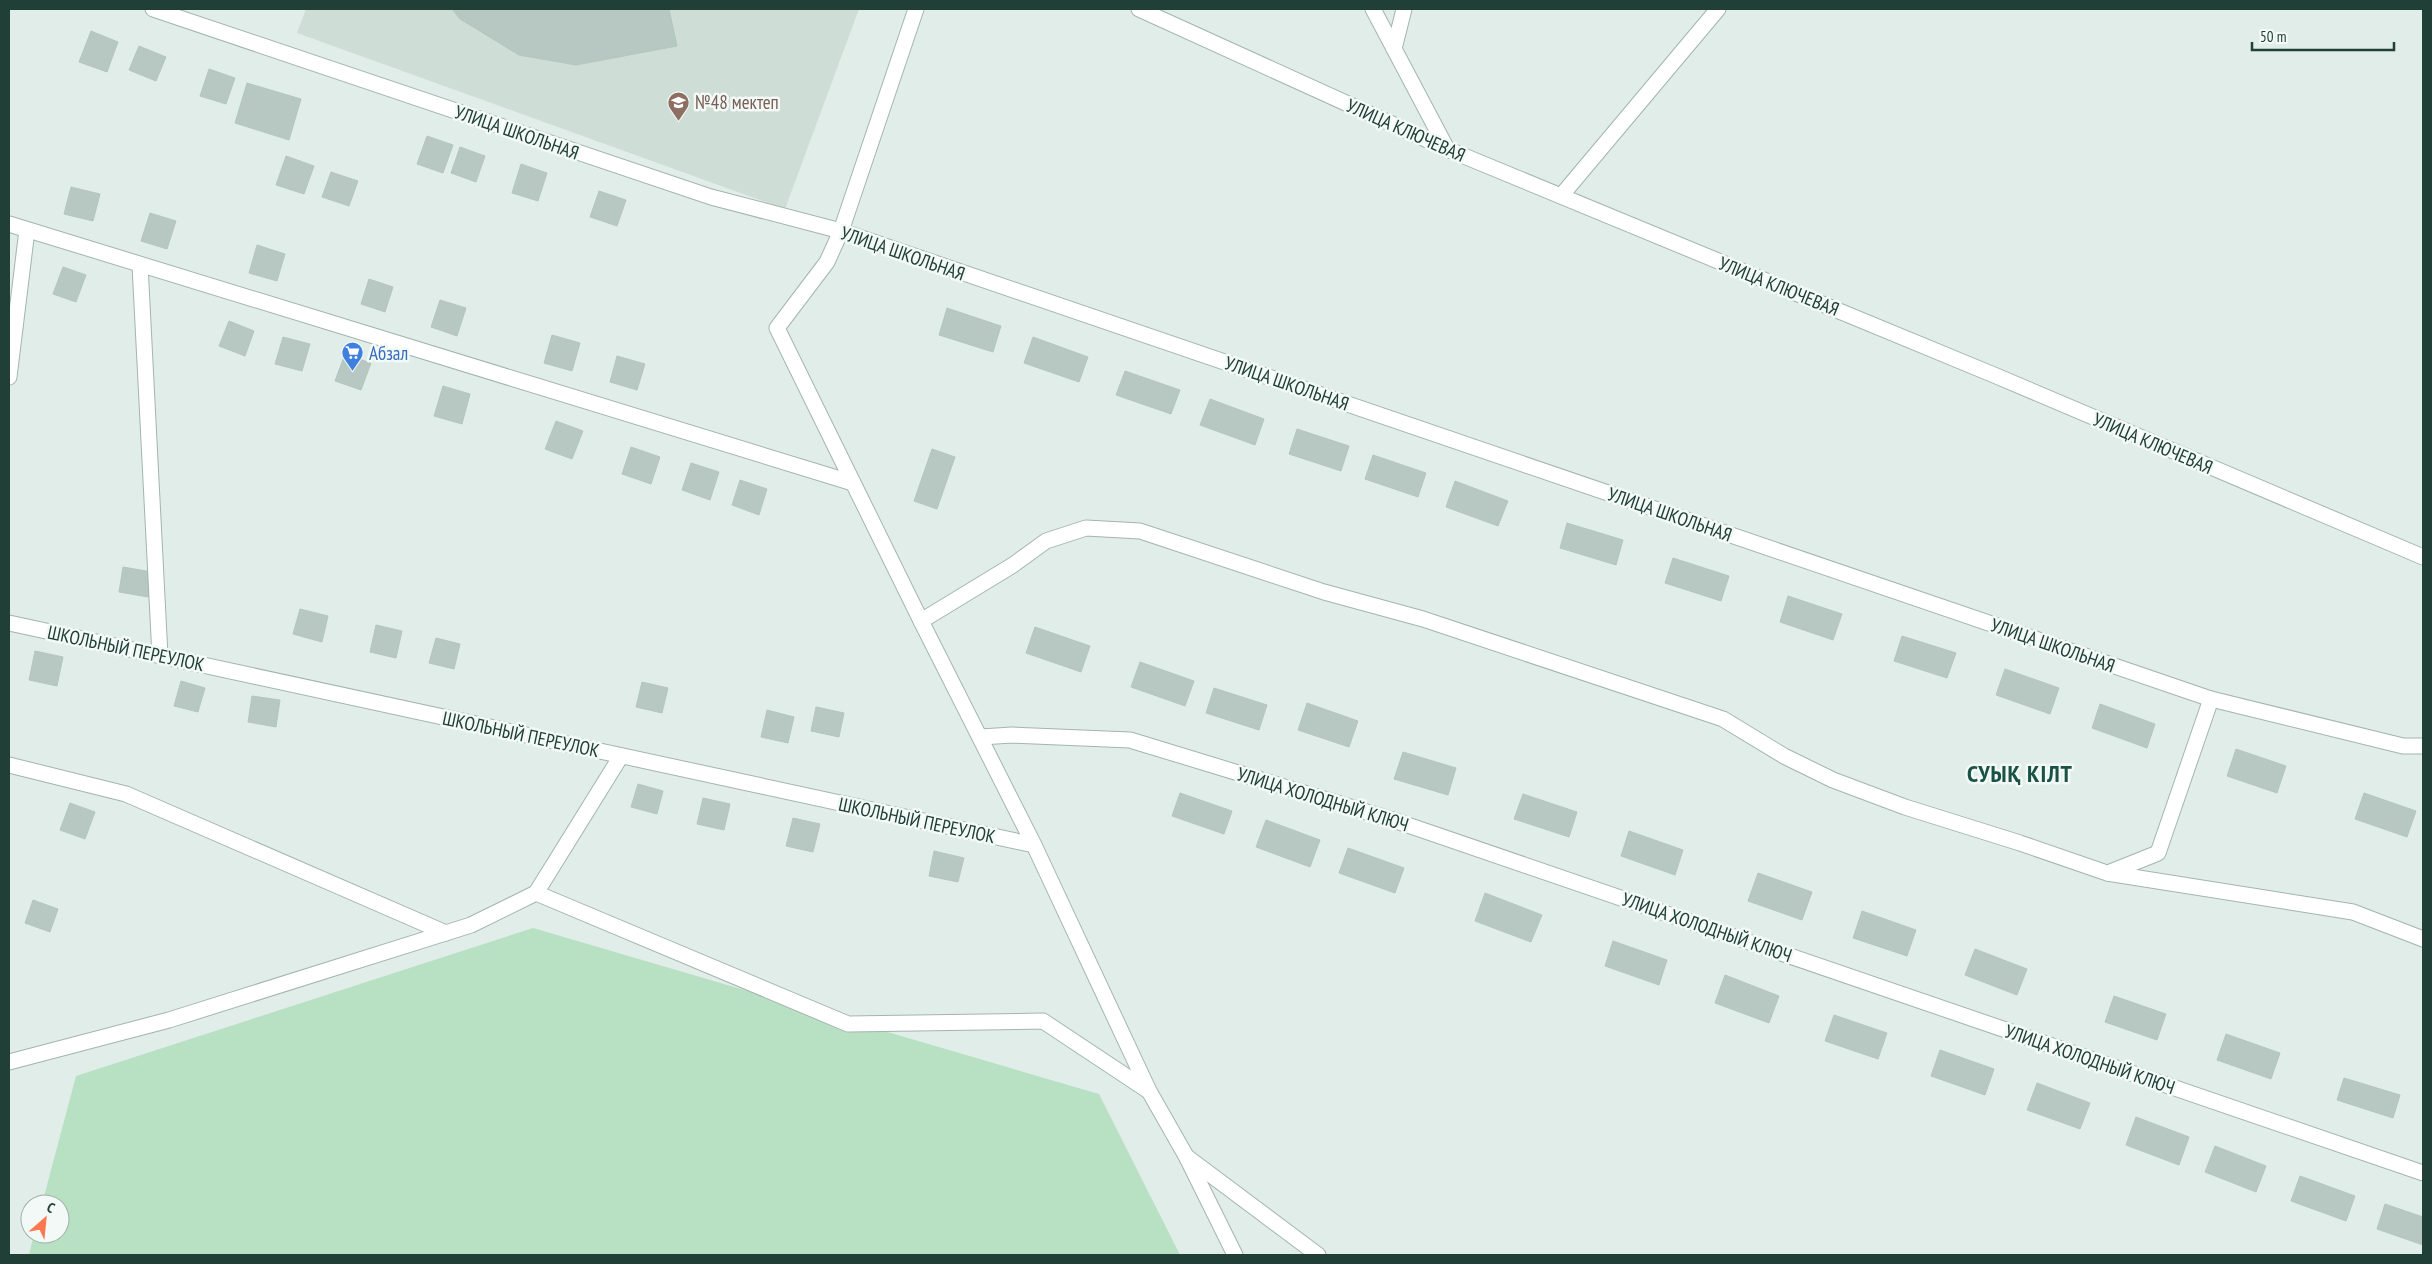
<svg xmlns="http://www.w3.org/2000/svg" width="2432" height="1264" font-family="'PT Sans Narrow',sans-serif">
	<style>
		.built { fill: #cfddd7 }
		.green { fill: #b8e0c3 }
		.building { fill: #b6c8c1; stroke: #b3c7bf }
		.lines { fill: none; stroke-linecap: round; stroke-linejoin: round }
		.minor-casing { stroke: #a3b5af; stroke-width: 17 }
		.minor { stroke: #fff; stroke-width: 15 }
		.labels { text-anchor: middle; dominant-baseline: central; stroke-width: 5; stroke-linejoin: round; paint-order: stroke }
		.education-label { font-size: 19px; fill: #785e54; stroke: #f2f9f6; text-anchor: start }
		.street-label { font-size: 19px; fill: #203f37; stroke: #f2f9f6 }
		.shop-label { font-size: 19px; fill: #366cbe; stroke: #f2f9f6; text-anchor: start }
		.district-label { font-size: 24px; font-weight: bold; letter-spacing: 1px; fill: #1a5345; stroke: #f2f9f6 }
	</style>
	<rect width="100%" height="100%" fill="#e1ede8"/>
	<path class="built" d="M306 9H859L785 209 297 33Z"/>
	<path class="green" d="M533 928 1099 1094 1180 1255H29L34 1234H60V1204H42L76 1076Z"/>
	<g class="building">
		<path d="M452 9H669L677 46 576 65 519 55 460 19Z"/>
		<path d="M91 31 118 42 107 72 79 62Z"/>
		<path d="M139 46 166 57 156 81 129 70Z"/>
		<path d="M209 69 235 78 226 104 200 96Z"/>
		<path d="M247 83 301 99 289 140 235 123Z"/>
		<path d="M427 136 453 145 443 173 417 164Z"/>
		<path d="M460 147 485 156 476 182 451 173Z"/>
		<path d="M286 156 314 166 304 194 276 185Z"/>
		<path d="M521 164 547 173 538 201 512 193Z"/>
		<path d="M331 172 358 181 349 206 322 197Z"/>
		<path d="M71 187 100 194 93 221 64 214Z"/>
		<path d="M599 191 626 200 617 226 590 217Z"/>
		<path d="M150 213 176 221 167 249 141 241Z"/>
		<path d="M257 245 285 254 277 281 249 273Z"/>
		<path d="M63 267 86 275 76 302 53 294Z"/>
		<path d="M369 279 393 287 385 312 361 304Z"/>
		<path d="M440 300 466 308 457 336 431 327Z"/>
		<path d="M947 308 1001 326 993 352 939 335Z"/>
		<path d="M229 321 254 331 245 356 219 346Z"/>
		<path d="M552 335 580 343 572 371 544 363Z"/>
		<path d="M283 337 310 344 302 371 275 364Z"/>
		<path d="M1033 337 1088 357 1079 382 1024 363Z"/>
		<path d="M345 354 371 363 361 390 335 381Z"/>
		<path d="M617 356 645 364 637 390 610 382Z"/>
		<path d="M1125 371 1180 390 1171 414 1116 395Z"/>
		<path d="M443 386 470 394 462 424 434 416Z"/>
		<path d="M1210 399 1264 419 1255 445 1200 425Z"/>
		<path d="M556 421 583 431 572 459 545 449Z"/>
		<path d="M1297 429 1349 446 1341 471 1289 454Z"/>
		<path d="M631 447 660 457 651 484 622 474Z"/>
		<path d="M932 449 955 457 937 509 914 501Z"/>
		<path d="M1373 455 1426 473 1418 497 1365 479Z"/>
		<path d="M691 463 719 472 710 500 682 490Z"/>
		<path d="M740 480 767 489 759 515 732 505Z"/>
		<path d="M1455 481 1508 501 1498 526 1446 507Z"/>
		<path d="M1567 523 1623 540 1616 565 1560 548Z"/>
		<path d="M1673 558 1729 576 1721 601 1665 583Z"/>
		<path d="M123 567 152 572 148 597 119 592Z"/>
		<path d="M1788 596 1842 614 1833 640 1780 622Z"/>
		<path d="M300 609 328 616 322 642 293 634Z"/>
		<path d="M376 625 402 631 396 658 370 652Z"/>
		<path d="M1035 627 1090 646 1081 672 1026 653Z"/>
		<path d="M1902 636 1956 653 1947 678 1894 661Z"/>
		<path d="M436 638 460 644 454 669 429 663Z"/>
		<path d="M35 651 63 657 57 686 29 680Z"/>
		<path d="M1140 662 1194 681 1185 706 1131 687Z"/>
		<path d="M2005 669 2059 688 2050 714 1996 695Z"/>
		<path d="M181 681 205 688 198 712 174 706Z"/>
		<path d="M642 682 668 688 662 713 636 707Z"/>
		<path d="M1214 688 1267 705 1259 730 1206 713Z"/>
		<path d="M252 696 280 700 276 727 248 722Z"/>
		<path d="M1307 703 1358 721 1349 747 1298 730Z"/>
		<path d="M2100 704 2155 724 2147 748 2092 728Z"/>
		<path d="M816 707 844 713 839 737 811 731Z"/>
		<path d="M767 710 794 717 788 743 761 737Z"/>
		<path d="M2236 749 2286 766 2277 793 2227 776Z"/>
		<path d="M1403 752 1456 768 1448 795 1394 779Z"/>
		<path d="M638 784 663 791 657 814 631 807Z"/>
		<path d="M1180 793 1232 811 1224 834 1172 816Z"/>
		<path d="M2364 793 2416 811 2407 837 2355 819Z"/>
		<path d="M1523 794 1577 812 1569 837 1514 819Z"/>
		<path d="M703 798 730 804 724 830 697 824Z"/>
		<path d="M70 803 95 812 85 839 60 830Z"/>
		<path d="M793 818 820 824 813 852 786 846Z"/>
		<path d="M1266 820 1320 840 1310 867 1256 847Z"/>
		<path d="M1629 831 1683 850 1675 875 1621 856Z"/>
		<path d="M1348 848 1404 868 1395 893 1339 873Z"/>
		<path d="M934 851 964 858 958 882 929 876Z"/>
		<path d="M1758 873 1812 892 1802 920 1748 901Z"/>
		<path d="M1485 893 1542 915 1531 942 1475 921Z"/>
		<path d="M33 900 58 909 50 932 25 923Z"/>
		<path d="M1862 911 1916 930 1907 956 1853 938Z"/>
		<path d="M1613 941 1667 960 1659 985 1605 966Z"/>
		<path d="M1975 949 2027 969 2017 995 1965 975Z"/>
		<path d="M1725 975 1779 996 1769 1023 1715 1003Z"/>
		<path d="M2114 996 2166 1014 2157 1040 2105 1022Z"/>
		<path d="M1834 1015 1887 1033 1878 1059 1825 1041Z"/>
		<path d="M2226 1034 2280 1053 2271 1079 2217 1060Z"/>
		<path d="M1940 1050 1994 1069 1985 1095 1931 1076Z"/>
		<path d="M2344 1078 2400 1095 2393 1118 2337 1100Z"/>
		<path d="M2037 1083 2090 1103 2080 1129 2027 1110Z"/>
		<path d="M2136 1117 2189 1137 2179 1165 2126 1145Z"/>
		<path d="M2215 1146 2266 1166 2256 1192 2205 1172Z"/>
		<path d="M2300 1176 2355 1196 2346 1221 2291 1201Z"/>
		<path d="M2385 1204 2423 1217V1245L2377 1229Z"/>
	</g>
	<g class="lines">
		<defs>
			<g id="minor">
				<path d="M153 9 711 197 841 231 2211 699 2403 746H2423"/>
				<path d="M916 9 841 231 827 262 777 328 921 621 1034 845 1149 1091 1186 1156 1235 1255"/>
				<path d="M1139 9 1447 149 1994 375 2423 557"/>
				<path d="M1373 9 1447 149"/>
				<path d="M1394 49 1404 9"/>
				<path d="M1561 196 1718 9"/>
				<path d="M9 224 853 483"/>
				<path d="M140 265 160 656"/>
				<path d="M9 377 27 230"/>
				<path d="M921 621 1013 565 1046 541 1086 528 1140 531 1324 592 1423 619 1723 719 1784 756 1833 780 1905 807 2020 843 2107 873 2353 912 2423 939"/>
				<path d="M9 623 1034 845"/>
				<path d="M981 737 1012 735 1130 740 1396 821 2423 1173"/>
				<path d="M9 765 126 794 446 933"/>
				<path d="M2108 873 2158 853 2211 699"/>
				<path d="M536 893 621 756"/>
				<path d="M9 1062 169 1020 471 925 536 893 848 1024 1043 1021 1147 1090"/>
				<path d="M1187 1157 1318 1255"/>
			</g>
		</defs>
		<use href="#minor" class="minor-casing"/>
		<use href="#minor" class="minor"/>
	</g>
	<defs>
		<symbol id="school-pin" viewBox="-11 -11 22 30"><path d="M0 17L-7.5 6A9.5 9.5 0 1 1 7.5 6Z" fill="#8d6e63" stroke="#f2f9f6"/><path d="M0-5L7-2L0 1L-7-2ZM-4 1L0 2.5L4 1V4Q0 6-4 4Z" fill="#fff"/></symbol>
		<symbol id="supermarket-pin" viewBox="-11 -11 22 30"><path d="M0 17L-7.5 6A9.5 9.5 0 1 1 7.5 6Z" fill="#3f7fe0" stroke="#f2f9f6"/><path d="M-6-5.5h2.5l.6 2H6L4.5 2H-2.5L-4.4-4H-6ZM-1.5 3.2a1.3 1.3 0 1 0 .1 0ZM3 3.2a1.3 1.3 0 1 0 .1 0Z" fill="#fff"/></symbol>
	</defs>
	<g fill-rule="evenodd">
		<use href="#school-pin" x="666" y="90" width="25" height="34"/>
		<use href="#supermarket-pin" x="340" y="340" width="25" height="34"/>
	</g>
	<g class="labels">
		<g class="education-label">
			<text x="695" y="102">№48 мектеп</text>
		</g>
		<g class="street-label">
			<text transform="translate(1406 130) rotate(24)">УЛИЦА КЛЮЧЕВАЯ</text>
			<text transform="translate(517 132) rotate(19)">УЛИЦА ШКОЛЬНАЯ</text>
			<text transform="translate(903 253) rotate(19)">УЛИЦА ШКОЛЬНАЯ</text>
			<text transform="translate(1779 286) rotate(22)">УЛИЦА КЛЮЧЕВАЯ</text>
			<text transform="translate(1287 383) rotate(19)">УЛИЦА ШКОЛЬНАЯ</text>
			<text transform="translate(2153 443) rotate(23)">УЛИЦА КЛЮЧЕВАЯ</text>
			<text transform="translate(1670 514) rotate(19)">УЛИЦА ШКОЛЬНАЯ</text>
			<text transform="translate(2053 645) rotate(19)">УЛИЦА ШКОЛЬНАЯ</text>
			<text transform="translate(126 648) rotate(12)">ШКОЛЬНЫЙ ПЕРЕУЛОК</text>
			<text transform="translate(521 734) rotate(12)">ШКОЛЬНЫЙ ПЕРЕУЛОК</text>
			<text transform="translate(1323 799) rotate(17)">УЛИЦА ХОЛОДНЫЙ КЛЮЧ</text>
			<text transform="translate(917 820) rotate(12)">ШКОЛЬНЫЙ ПЕРЕУЛОК</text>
			<text transform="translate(1707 927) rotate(19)">УЛИЦА ХОЛОДНЫЙ КЛЮЧ</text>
			<text transform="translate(2090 1059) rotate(19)">УЛИЦА ХОЛОДНЫЙ КЛЮЧ</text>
		</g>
		<g class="shop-label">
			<text x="369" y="353">Абзал</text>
		</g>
		<g class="district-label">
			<text x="2020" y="773">СУЫҚ КІЛТ</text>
		</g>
	</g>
	<rect width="2432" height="1264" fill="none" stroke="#203f37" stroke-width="20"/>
	<g transform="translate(45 1219) rotate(27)"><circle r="24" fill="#f2f9f6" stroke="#9eafaa"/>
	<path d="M0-4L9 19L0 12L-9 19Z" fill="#fd7850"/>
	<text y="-8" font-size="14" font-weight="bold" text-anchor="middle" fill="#203f37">С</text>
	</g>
	<path d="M2252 42v8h142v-8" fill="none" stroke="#203f37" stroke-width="2.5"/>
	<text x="2260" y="42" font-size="15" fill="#203f37" stroke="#f2f9f6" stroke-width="4" paint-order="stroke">50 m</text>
</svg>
